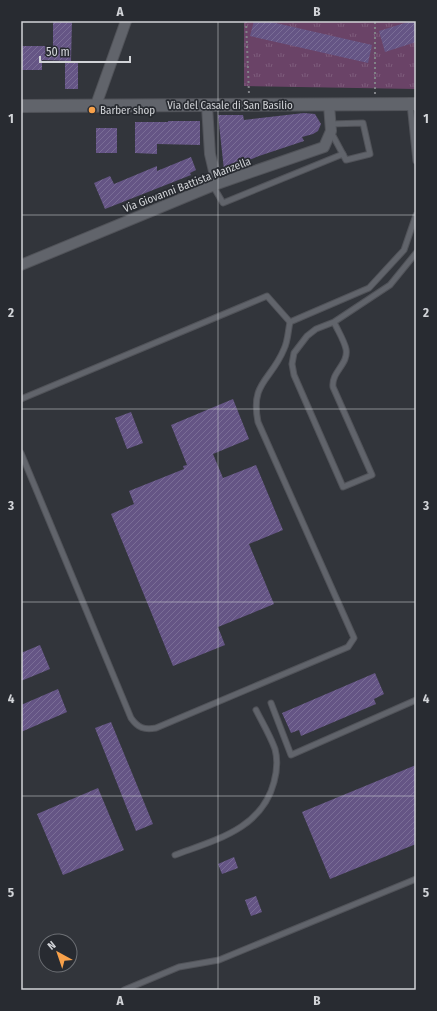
<svg xmlns="http://www.w3.org/2000/svg" width="437" height="1011" font-family="'Fira Sans Condensed',sans-serif">
	<style>
		.grass { fill: url(#grass-tufts) }
		.building { fill: url(#building-hatch) }
		.lines { fill: none; stroke-linecap: round; stroke-linejoin: round }
		.service-casing { stroke: #515359; stroke-width: 7 }
		.minor-casing { stroke: #515359; stroke-width: 12 }
		.tertiary-casing { stroke: #515359; stroke-width: 14 }
		.path { stroke: #808287; stroke-width: 2; stroke-dasharray: 2 3; stroke-linecap: butt }
		.service { stroke: #61646b; stroke-width: 5 }
		.minor { stroke: #61646b; stroke-width: 10 }
		.tertiary { stroke: #61646b; stroke-width: 12 }
		.grid { fill: none; stroke: #d2d4d8; stroke-width: 1; stroke-opacity: 0.55 }
		.poi-dot { fill: #f8a14a; stroke: #282b31; stroke-width: 1.5 }
		.labels { text-anchor: middle; dominant-baseline: central; stroke-width: 3.5; stroke-linejoin: round; paint-order: stroke }
		.street-label { font-size: 11px; fill: #d2d4d8; stroke: #282b31 }
		.poi-label { font-size: 11px; fill: #d2d4d8; stroke: #282b31; text-anchor: start }
		.neatline { fill: none; stroke: #d2d4d8; stroke-width: 1.5 }
		.grid-label { font-size: 13px; text-anchor: middle; font-weight: bold; fill: #d2d4d8 }
	</style>
	<defs>
		<pattern id="grass-tufts" width="24" height="20" patternUnits="userSpaceOnUse"><rect width="24" height="20" fill="#6a4367"/><path d="M3 7l-1-3M5 7V3M7 7l1-3M15 17l-1-3M17 17v-4M19 17l1-3" fill="none" stroke="#7e5d7c"/></pattern>
		<pattern id="building-hatch" width="6" height="6" patternUnits="userSpaceOnUse"><rect width="6" height="6" fill="#655585"/><path d="M-1 1l2-2M0 6l6-6M5 7l2-2" fill="none" stroke="#7a6d96"/></pattern>
	</defs>
	<rect width="100%" height="100%" fill="#32353b"/>
	<path class="grass" d="M244 21H416V89L244 86Z"/>
	<g class="building">
		<path d="M53 21H72L71 61 42 60V70H21V46H53Z"/>
		<path d="M254 21H267L372 45 368 63 250 36Z"/>
		<path d="M411 21H416V42L385 52 379 31Z"/>
		<rect x="65" y="61" width="13" height="28"/>
		<path d="M304 113 315 114 321 124 318 131 313 134 302 137 304 141 259 156 224 170 218 115H243L244 120Z"/>
		<path d="M168 121H200V145L157 144V154L135 153V122H168Z"/>
		<rect x="96" y="128" width="21" height="25"/>
		<path d="M191 157 196 170 190 173 191 175 105 209 94 183 110 176 114 184 157 166V171Z"/>
		<path d="M233 399 249 439 213 454 223 478 256 465 283 530 249 544 274 604 218 627 225 645 173 666 111 514 134 504 129 491 184 469 183 466 187 465 171 425Z"/>
		<path d="M131 412 143 443 127 449 115 418Z"/>
		<path d="M40 645 50 669 21 681V653Z"/>
		<path d="M375 673 384 694 374 699 376 704 301 736 299 730 291 733 282 713Z"/>
		<path d="M58 689 67 712 21 732V705Z"/>
		<path d="M111 722 153 824 136 831 95 728Z"/>
		<path d="M416 765V844L330 879 302 812Z"/>
		<path d="M98 788 124 850 63 875 37 814Z"/>
		<path d="M234 857 238 868 222 874 218 864Z"/>
		<path d="M256 896 262 912 251 916 245 900Z"/>
	</g>
	<g class="lines">
		<defs>
			<g id="service">
				<path d="M410 104 416 161"/>
				<path d="M330 124 363 123 370 154 346 160 331 132"/>
				<path d="M213 186 223 203 343 154"/>
				<path d="M290 322 369 288 404 250 416 215"/>
				<path d="M334 322C338 331 344 340 346 349 349 364 331 372 333 387L372 475 343 487 294 375 292 364 294 353 307 336 316 329 334 322 390 285 416 253"/>
				<path d="M21 399 267 296 290 322"/>
				<path d="M21 453 131 718C138 728 144 730 156 728L348 647 354 638 258 422C250 382 271 381 284 349 288 341 288 331 290 322"/>
				<path d="M271 703 291 755 416 700"/>
				<path d="M175 855C215 840 262 829 274 782 277 771 278 760 275 749 270 735 262 722 256 710"/>
				<path d="M124 990 179 967 219 960 416 879"/>
			</g>
			<g id="minor">
				<path d="M96 105 126 21"/>
				<path d="M207 106 210 154 217 184"/>
				<path d="M21 265 217 184 324 147 331 131 329 105"/>
			</g>
			<path id="tertiary" d="M21 106 416 104"/>
		</defs>
		<use href="#service" class="service-casing"/>
		<use href="#minor" class="minor-casing"/>
		<use href="#tertiary" class="tertiary-casing"/>
		<g class="path">
			<path d="M246 21 249 94"/>
			<path d="M375 94V21"/>
		</g>
		<use href="#service" class="service"/>
		<use href="#minor" class="minor"/>
		<use href="#tertiary" class="tertiary"/>
	</g>
	<path class="grid" d="M218 21V990M21 215H416M21 409H416M21 602H416M21 796H416"/>
	<circle class="poi-dot" cx="92" cy="110" r="4"/>
	<g class="labels">
		<g class="street-label">
			<text x="230" y="105">Via del Casale di San Basilio</text>
			<text transform="translate(187 185) rotate(-21)">Via Giovanni Battista Manzella</text>
		</g>
		<g class="poi-label">
			<text x="100" y="110">Barber shop</text>
		</g>
	</g>
	<rect width="437" height="1011" fill="none" stroke="#282b31" stroke-width="44"/>
	<g transform="translate(58 953) rotate(320)"><circle r="19" fill="#282b31" stroke="#6c6f74"/>
	<path d="M0-3L7 15L0 10L-7 15Z" fill="#f8a14a"/>
	<text y="-6" font-size="11" font-weight="bold" text-anchor="middle" fill="#d2d4d8">N</text>
	</g>
	<path d="M40 56v6h90v-6" fill="none" stroke="#d2d4d8" stroke-width="2"/>
	<text x="46" y="56" font-size="12" fill="#d2d4d8" stroke="#282b31" stroke-width="3" paint-order="stroke">50 m</text>
	<rect x="22" y="22" width="393" height="967" class="neatline"/>
	<g class="grid-label">
		<text x="120" y="16">A</text>
		<text x="317" y="16">B</text>
		<text x="11" y="123">1</text>
		<text x="426" y="123">1</text>
		<text x="11" y="317">2</text>
		<text x="426" y="317">2</text>
		<text x="11" y="510">3</text>
		<text x="426" y="510">3</text>
		<text x="11" y="703">4</text>
		<text x="426" y="703">4</text>
		<text x="11" y="897">5</text>
		<text x="426" y="897">5</text>
		<text x="120" y="1005">A</text>
		<text x="317" y="1005">B</text>
	</g>
</svg>
